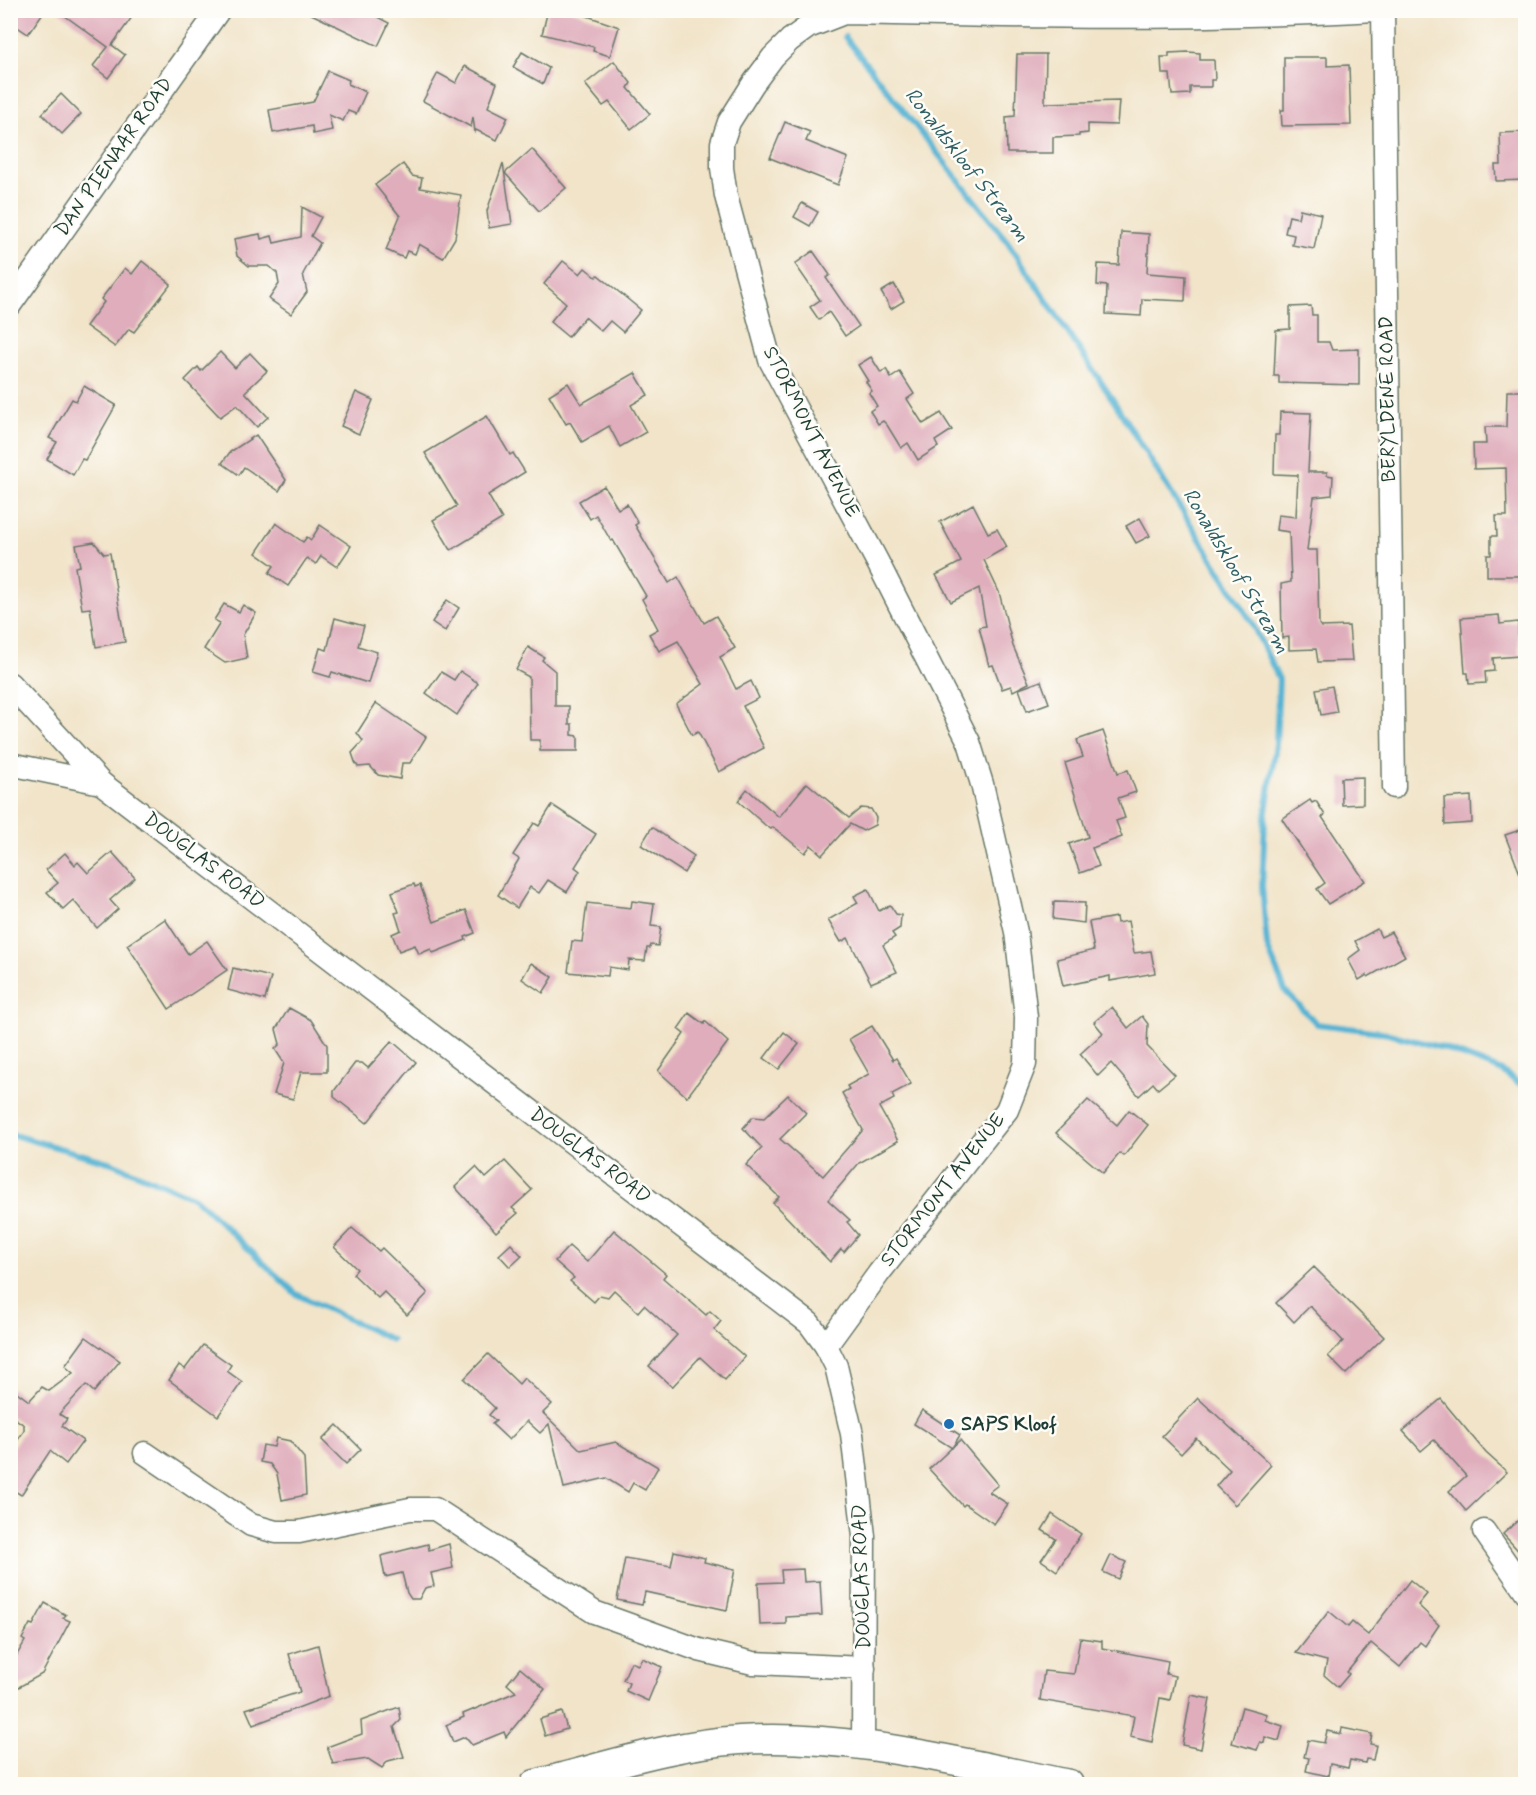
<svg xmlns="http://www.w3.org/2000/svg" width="1536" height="1795" font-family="Mynerve,sans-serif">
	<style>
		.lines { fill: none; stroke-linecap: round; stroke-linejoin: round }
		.stream { stroke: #54b3d3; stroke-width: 6 }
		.building { fill: #dfadbc }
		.minor-casing { stroke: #687768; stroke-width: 25 }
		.major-casing { stroke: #687768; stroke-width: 31 }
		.minor { stroke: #fff; stroke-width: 22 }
		.major { stroke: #fff; stroke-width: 28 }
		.poi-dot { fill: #1f6fb2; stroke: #fdfcf7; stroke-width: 2 }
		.labels { text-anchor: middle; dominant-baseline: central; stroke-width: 5; stroke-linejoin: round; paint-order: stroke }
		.street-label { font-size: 20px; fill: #1f3d34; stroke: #fdfcf7 }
		.poi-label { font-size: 20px; font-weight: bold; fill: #1f3d34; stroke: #fdfcf7; text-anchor: start }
		.water-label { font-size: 21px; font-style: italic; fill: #2f6064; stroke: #fdfcf7 }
	</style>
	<rect width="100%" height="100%" fill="#fdfcf7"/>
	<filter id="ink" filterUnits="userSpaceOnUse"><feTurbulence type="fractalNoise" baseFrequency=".0167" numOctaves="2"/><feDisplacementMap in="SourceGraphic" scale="12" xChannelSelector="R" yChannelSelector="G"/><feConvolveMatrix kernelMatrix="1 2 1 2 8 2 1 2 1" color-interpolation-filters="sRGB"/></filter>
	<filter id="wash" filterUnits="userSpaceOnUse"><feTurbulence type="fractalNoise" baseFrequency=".008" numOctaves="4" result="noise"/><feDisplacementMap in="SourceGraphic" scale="24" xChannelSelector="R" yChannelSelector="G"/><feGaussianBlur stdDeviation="1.35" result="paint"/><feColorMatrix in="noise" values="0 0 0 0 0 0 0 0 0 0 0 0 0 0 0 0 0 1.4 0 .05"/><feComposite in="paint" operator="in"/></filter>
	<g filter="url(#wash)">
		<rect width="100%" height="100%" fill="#f1e4c9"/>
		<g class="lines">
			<g class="stream">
				<path d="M845 37 1007 241 1113 400 1251 621 1279 679 1276 744 1265 818 1262 886 1267 946 1285 991 1317 1024 1381 1032 1443 1048 1500 1070 1526 1088"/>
				<path d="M10 1134 112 1163 195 1198 296 1294 392 1340"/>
			</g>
		</g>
		<g id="blocks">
			<g class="building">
				<path d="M10 10H45L28 34 10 22Z"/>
				<path d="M57 10H137L112 45 125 55 108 78 93 66 108 47Z"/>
				<path d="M303 10H364L389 23 378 46Z"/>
				<path d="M548 10H570L619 27 610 56 593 51 594 47 542 34Z"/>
				<path d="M522 52 549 68 543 84 513 67Z"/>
				<path d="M1188 52 1200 53V60H1214L1215 80H1211V87H1190V94L1172 95 1170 74H1162L1161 57H1169V53Z"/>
				<path d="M1017 54H1046L1045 103 1119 101 1117 125 1088 124V133L1079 134V136L1053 137V153H1007L1006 117 1015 116Z"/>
				<path d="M1284 57H1327V66L1349 65 1351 125 1282 126 1281 110H1284Z"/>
				<path d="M614 61 631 83 628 88 650 114 631 129 609 102 603 106 585 84Z"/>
				<path d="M465 66 497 83 488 107 508 117 497 140 476 130 475 132 473 117 471 127 423 101 438 73 456 83Z"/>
				<path d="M328 71 349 80 348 84 366 92 356 114 348 111 343 121 329 115 332 130 313 134 312 126 273 133 269 110 313 102Z"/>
				<path d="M61 94 81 114 62 134 42 114Z"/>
				<path d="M785 122 810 132 806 141 848 158 838 185 770 158Z"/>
				<path d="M1526 132V180L1496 181 1495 165H1501L1500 133Z"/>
				<path d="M532 149 566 188 539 211 505 173Z"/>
				<path d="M503 163 512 224 489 228 487 211Z"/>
				<path d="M403 164 412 176 422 178 420 188 461 195 455 238 443 258 419 244 415 254 407 251 404 258 386 250 400 216 375 185Z"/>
				<path d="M802 203 818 212 810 226 794 217Z"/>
				<path d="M302 207 321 217 311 236 320 243 303 274 307 292 291 314 269 299 279 284 277 273 269 266H249L237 256 234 239 260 234 261 239 272 236 274 243 301 237Z"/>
				<path d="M1300 209 1321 214 1314 249 1292 245 1294 235 1285 233 1289 216 1298 218Z"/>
				<path d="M1121 232 1149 234 1147 273 1186 276 1185 301 1142 299 1141 316 1106 314 1107 286 1097 285 1098 264 1119 265Z"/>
				<path d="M813 251 830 275 826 278 859 326 845 336 829 312 819 320 810 307 820 300 795 264Z"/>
				<path d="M142 261 171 284 134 332 129 329 115 347 86 326 104 302 101 299 125 268 132 274Z"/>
				<path d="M563 261 580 274 585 268 596 277 598 275 641 310 623 332 610 321 601 331 585 317 568 337 550 322 566 303 544 284Z"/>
				<path d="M894 284 904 301 891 309 881 292Z"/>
				<path d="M1311 306 1312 315H1317V342H1329L1332 350 1359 349V385L1279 383V376H1274L1276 330 1290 329V307Z"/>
				<path d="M220 352 235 368 250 353 267 371 245 392 268 417 257 427 237 405 220 417 185 380 198 367 201 371Z"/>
				<path d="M871 357 881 373 886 369 891 378 900 372 914 394 907 399 923 424 941 413 952 430 935 441 938 447 918 460 908 443 901 448 887 425 883 421 878 424 870 411 877 406 869 393 872 391 866 382 868 381 858 365Z"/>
				<path d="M635 373 648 395 631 405 646 432 620 447 609 426 582 442 570 422 566 424 549 395 568 383 581 404Z"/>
				<path d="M84 386 116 405 85 460 82 459 73 475 47 459 57 442 49 438 72 399 76 401Z"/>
				<path d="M1507 391H1523L1522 410H1526V576H1487V555H1491V536H1497L1496 516H1507L1506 468 1474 469 1473 444H1486L1485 427H1506Z"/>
				<path d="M356 392 373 400 359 434 341 426Z"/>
				<path d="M1280 412 1311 413 1308 472H1327V475L1333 476 1332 495 1314 497 1307 550H1317L1319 624 1321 627 1349 626 1352 661 1318 662 1316 649 1289 650V637L1282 638 1281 584 1291 582 1289 532 1276 530 1278 515 1296 517 1298 475 1274 474 1275 435H1279Z"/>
				<path d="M487 416 510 455 513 453 525 472 488 495 502 519 451 550 433 520 457 506 425 453Z"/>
				<path d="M256 435 286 480 279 491 244 467 239 475 222 463 230 452Z"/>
				<path d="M604 486 618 509 627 504 638 523 635 525 669 583 678 577 704 623 716 616 735 648 720 657 736 689 751 681 759 698 743 706 764 748 719 772 698 732 692 735 676 704 703 684 678 641 659 651 649 634 658 629 642 599 646 596 613 540 611 541 596 515 590 519 579 501Z"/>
				<path d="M973 504 988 533 997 529 1007 547 984 560 999 592 1013 646 1029 683 1013 691 1011 686 1002 689 993 665 989 666 979 627 986 626 979 588 951 602 936 575 961 562 940 522Z"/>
				<path d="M1140 518 1150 536 1136 543 1126 526Z"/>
				<path d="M276 523 303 542 307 537 311 540 320 525 351 546 337 567 321 556 316 564 307 558 288 586 269 573 274 566 256 553Z"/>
				<path d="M94 542 104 554 110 553 125 642 96 647 90 608 82 609 75 567 80 566 76 545Z"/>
				<path d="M447 600 459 608 445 631 432 622Z"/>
				<path d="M224 604 239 612 243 605 256 613 243 635 247 658 225 663 204 649 220 623 214 620Z"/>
				<path d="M1499 615 1500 624 1518 622 1519 656 1493 658 1494 671 1485 672 1486 683 1469 684 1468 673H1465L1461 618Z"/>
				<path d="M335 618 364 626 358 646 377 652 368 683 332 672 330 677 313 672 320 648 327 650Z"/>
				<path d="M528 647 544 657 542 660 555 671V706H569V724H572V735L578 736V751H540V740H530L529 677 516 670Z"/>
				<path d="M460 671 478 683 457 715 426 693 441 672 454 680Z"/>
				<path d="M1041 681 1049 703 1027 711 1019 689Z"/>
				<path d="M1332 686 1337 712 1321 715 1316 689Z"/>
				<path d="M376 703 426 737 410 763H402L400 779 378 775 370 766 358 767 355 762 352 753 363 741 357 733Z"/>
				<path d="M1103 731 1118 773 1128 770 1136 792 1118 798 1125 818 1116 821 1122 837 1092 848 1099 866 1080 873 1069 844 1088 837 1065 763 1083 757 1077 740Z"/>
				<path d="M1363 777V804L1342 805 1341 778Z"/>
				<path d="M807 783 849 818 861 808 871 809 876 818 875 825 863 831 850 824 822 855 811 845 805 853 773 827 771 829 765 825 738 801 747 789 779 817Z"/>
				<path d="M1471 796 1472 823 1445 825 1444 798Z"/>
				<path d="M1310 800 1312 803 1316 801 1325 815 1322 817 1365 881 1328 904 1317 889 1325 883 1282 819Z"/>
				<path d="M552 805 596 834 575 867 580 871 567 892 548 880 539 893 530 887 517 908 498 895 519 859 513 855 534 823 539 826Z"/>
				<path d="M652 827 694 856 684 873 641 845Z"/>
				<path d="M1526 828V884H1524L1505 835Z"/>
				<path d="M112 852 135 878 110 900 118 909 97 928 73 900 63 909 47 892 58 883 46 870 65 853 75 865 78 862 88 873Z"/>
				<path d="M414 884 415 887 420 885 434 922 466 910 475 933 465 937 466 940 433 953 431 949 419 954 415 945 399 951 392 934 401 930 395 913 399 912 392 892Z"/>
				<path d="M868 889 879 911 890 905 896 914 901 915 900 928 892 933 895 937 883 945 897 972 871 983 848 938 841 942 828 920 858 903 854 896Z"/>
				<path d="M632 901 654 904 651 926 661 927 658 946 651 945 650 948H647L645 961 629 960 628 970 609 967 608 976 568 972 572 941 582 942 587 903 631 908Z"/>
				<path d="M1054 902 1085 903 1084 923 1053 919Z"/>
				<path d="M1116 917 1117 923 1128 921 1134 953 1151 951 1155 973 1110 981V976L1063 986 1057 959 1094 950 1089 922Z"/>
				<path d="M165 919 188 954 207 941 227 970 169 1009 127 945Z"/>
				<path d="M1377 929 1381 937 1391 932 1405 956 1368 977 1367 975 1359 980 1348 959 1360 950 1355 941Z"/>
				<path d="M531 963 553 977 543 993 522 979Z"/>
				<path d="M233 968 271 977 265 1000 228 990Z"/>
				<path d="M1112 1007 1128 1028 1142 1016 1148 1024 1147 1046 1175 1075 1158 1089 1153 1083 1139 1096 1111 1063 1098 1076 1080 1054 1103 1033 1094 1022Z"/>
				<path d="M289 1008 311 1020 327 1045V1072H301L293 1099 274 1094 284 1063 275 1049 280 1044 276 1029Z"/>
				<path d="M689 1013 704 1024 705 1021 728 1042 687 1097 658 1071 684 1034 678 1029Z"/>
				<path d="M872 1026 893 1060 896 1058 911 1084 892 1094 894 1099 879 1107 898 1141 859 1163 828 1200 850 1220 847 1222 858 1235 844 1252 841 1249 830 1262 773 1203 779 1197 746 1165 762 1148 743 1128 753 1117 764 1118 788 1095 806 1113 780 1139 823 1176 863 1130 842 1093 849 1089 847 1086 869 1074 849 1039Z"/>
				<path d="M784 1032 799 1044 779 1069 764 1058Z"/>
				<path d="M392 1041 416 1062 367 1123 334 1097V1091L355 1063H362L368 1068Z"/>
				<path d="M1088 1100 1117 1125 1129 1110 1148 1125 1124 1156 1120 1153 1103 1173 1056 1133Z"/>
				<path d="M505 1161 532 1190 512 1208 518 1213 496 1232 455 1187 476 1167 486 1178Z"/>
				<path d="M352 1228 379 1251 382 1248 428 1293 407 1315 384 1292 378 1298 353 1274 357 1269 334 1247Z"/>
				<path d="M614 1230 666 1274 663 1278 706 1315 710 1311 721 1321 714 1330 745 1357 725 1380 700 1357 672 1387 649 1366 677 1335 644 1305 638 1312 614 1290 608 1297 600 1295 594 1302 570 1281 574 1278 555 1261 569 1246 587 1262Z"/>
				<path d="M511 1244 522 1256 510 1267 499 1255Z"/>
				<path d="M1314 1267 1384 1337 1346 1374 1328 1356 1343 1341 1310 1306 1294 1322 1276 1303Z"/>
				<path d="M86 1337 120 1361 94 1392 86 1385 59 1414 67 1419 62 1426 83 1441 66 1464 50 1451 21 1495 10 1488V1451L24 1431V1425L10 1415V1387L29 1401 42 1387 49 1391 73 1373 65 1366Z"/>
				<path d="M203 1345 231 1365 227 1371 242 1382 218 1416 169 1380 179 1365 185 1369Z"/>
				<path d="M488 1354 519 1384 524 1378 552 1404 543 1413 581 1450 616 1442 658 1467 645 1490 633 1483 628 1492 606 1478 564 1488 549 1424 540 1433 527 1421 509 1440 492 1424 496 1421 489 1415 495 1408 464 1379Z"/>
				<path d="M1198 1398 1271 1465 1235 1505 1216 1486 1230 1470 1196 1438 1181 1454 1162 1436Z"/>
				<path d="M1441 1399 1486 1453 1507 1472 1466 1511 1449 1491 1466 1476 1434 1440 1421 1451 1403 1431Z"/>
				<path d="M922 1410 960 1435 952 1448 914 1424Z"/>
				<path d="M337 1425 361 1449 346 1464 322 1440Z"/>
				<path d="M276 1438 290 1441 304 1458 306 1495 282 1500 277 1474 270 1464 260 1462 263 1445 274 1447Z"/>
				<path d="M960 1440 998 1485 989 1492 1008 1504 994 1524 965 1504 963 1506 929 1469Z"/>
				<path d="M1526 1513V1559L1503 1534Z"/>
				<path d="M1052 1514 1081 1534 1057 1571 1041 1560 1056 1539 1042 1530Z"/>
				<path d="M428 1544 429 1550 449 1544 453 1568 431 1573 434 1586 425 1588 419 1599H411L407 1593 402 1573 385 1577 381 1556Z"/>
				<path d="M674 1551 705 1558 704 1562 735 1569 727 1610 645 1592 642 1605 617 1600 625 1558 671 1566Z"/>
				<path d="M1111 1555 1126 1562 1118 1579 1103 1572Z"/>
				<path d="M803 1569 804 1582 820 1581 822 1615 786 1617V1624L760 1625 758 1583 782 1582 781 1570Z"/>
				<path d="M1410 1580 1427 1594 1418 1605 1439 1625 1425 1646 1420 1642 1400 1667 1371 1643 1347 1672 1349 1674 1338 1687 1324 1675 1327 1661 1296 1653 1329 1611 1348 1627 1352 1622 1368 1635Z"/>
				<path d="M45 1603 66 1615 63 1618 70 1621 42 1674 10 1692V1667L25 1641 22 1639 30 1624 33 1625Z"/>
				<path d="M1080 1638 1102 1641V1648L1168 1661 1166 1674 1175 1676 1170 1700 1160 1698 1152 1742 1130 1737 1134 1716 1040 1700 1044 1671 1074 1674Z"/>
				<path d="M318 1645 329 1696 253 1725 246 1709 300 1692 289 1654Z"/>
				<path d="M642 1658 662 1667 648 1701 626 1691 629 1683 623 1680 631 1662 638 1665Z"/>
				<path d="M520 1668 545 1689 506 1737 504 1732 472 1745 465 1737 453 1742 446 1725 464 1717 463 1714 516 1692 507 1684Z"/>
				<path d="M1191 1695 1210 1699 1201 1749 1182 1745Z"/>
				<path d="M399 1707 401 1720 394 1727 404 1757 388 1761 382 1768 368 1759 333 1764 327 1747 362 1734 361 1721Z"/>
				<path d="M1242 1707 1267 1714 1265 1720 1283 1726 1279 1741 1265 1737 1264 1743 1260 1742 1257 1750 1232 1743Z"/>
				<path d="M562 1712 567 1729 545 1736 540 1719Z"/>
				<path d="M1342 1728 1372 1734 1370 1744 1376 1745 1373 1760 1366 1759 1365 1763 1350 1760 1348 1768 1330 1764 1328 1776 1306 1771 1309 1758 1304 1757 1308 1740 1324 1743 1327 1731 1341 1734Z"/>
			</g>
		</g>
	</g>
	<g filter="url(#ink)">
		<use href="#blocks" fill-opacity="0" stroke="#687768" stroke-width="1.5"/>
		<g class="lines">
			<defs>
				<g id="minor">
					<path d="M1383 10 1394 787"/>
					<path d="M10 305 219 10"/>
					<path d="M10 684 101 783"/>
					<path d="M10 764 101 783 809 1323 826 1346 836 1366 852 1434 864 1536 863 1744"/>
					<path d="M826 1346 879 1273 1007 1110 1025 1064 1026 1017 1016 932 982 784 969 742 877 561 770 360 726 196 722 168V143L729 122 753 84 773 57 790 40 808 27 844 13C1021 17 1198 20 1375 10"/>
					<path d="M145 1453 251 1525 276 1532H299L410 1509H435L594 1612 699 1650 753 1663 864 1668"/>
					<path d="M1484 1531 1526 1592"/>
				</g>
				<path id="major" d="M535 1784C601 1768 671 1744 740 1740 851 1733 961 1763 1069 1784"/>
			</defs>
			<use href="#minor" class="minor-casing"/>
			<use href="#major" class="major-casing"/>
			<use href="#minor" class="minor"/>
			<use href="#major" class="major"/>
		</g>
	</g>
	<circle class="poi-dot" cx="949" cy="1424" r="6"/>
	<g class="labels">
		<g class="street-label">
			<text transform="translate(114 157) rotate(-55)">DAN PIENAAR ROAD</text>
			<text transform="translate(1388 399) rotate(-91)">BERYLDENE ROAD</text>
			<text transform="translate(811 432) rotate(63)">STORMONT AVENUE</text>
			<text transform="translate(204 861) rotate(37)">DOUGLAS ROAD</text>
			<text transform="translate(590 1156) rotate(37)">DOUGLAS ROAD</text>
			<text transform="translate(943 1190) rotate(-52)">STORMONT AVENUE</text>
			<text transform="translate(862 1577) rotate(-92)">DOUGLAS ROAD</text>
		</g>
		<g class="poi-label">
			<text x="961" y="1424">SAPS Kloof</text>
		</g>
		<g class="water-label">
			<text transform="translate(967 165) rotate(52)">Ronaldskloof Stream</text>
			<text transform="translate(1236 571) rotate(59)">Ronaldskloof Stream</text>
		</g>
	</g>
	<rect width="1536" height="1795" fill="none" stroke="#fdfcf7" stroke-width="36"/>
</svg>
